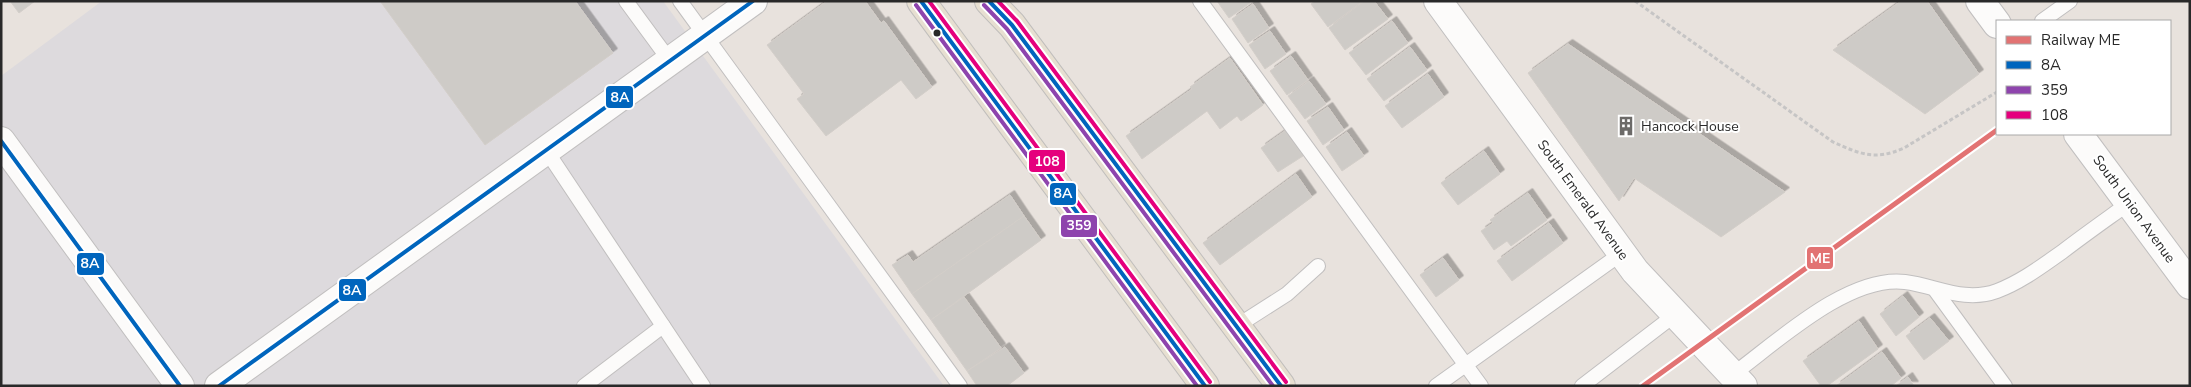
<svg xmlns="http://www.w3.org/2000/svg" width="2191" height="387" font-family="'Nunito Sans',sans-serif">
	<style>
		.industrial { fill: #dddadd }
		.building { fill: #cecbc7; stroke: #d3cec9; filter: url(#shadow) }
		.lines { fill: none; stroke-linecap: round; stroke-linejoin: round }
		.service-casing { stroke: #c1bfbf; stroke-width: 16 }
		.minor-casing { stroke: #c1bfbf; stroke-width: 30 }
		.primary-casing { stroke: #c0bebc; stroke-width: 30 }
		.path { stroke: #c6c5c5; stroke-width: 3; stroke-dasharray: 4 2.5; stroke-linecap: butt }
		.service { stroke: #fcfbfa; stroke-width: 14 }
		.minor { stroke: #fcfbfa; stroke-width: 28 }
		.primary { stroke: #e7dfd1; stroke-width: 28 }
		.bus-1-casing { stroke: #fff; stroke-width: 8 }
		.bus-2-casing { stroke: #fff; stroke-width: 8 }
		.bus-3-casing { stroke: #fff; stroke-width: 8 }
		.bus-1 { stroke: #0065bd; stroke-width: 4 }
		.bus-2 { stroke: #8e44ad; stroke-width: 4 }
		.bus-3 { stroke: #e5007d; stroke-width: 4 }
		.rail-1-casing { stroke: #fff; stroke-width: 9 }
		.rail-1 { stroke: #e27373; stroke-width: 5 }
		.bus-dot { fill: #292929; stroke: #fff; stroke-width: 2 }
		.labels { text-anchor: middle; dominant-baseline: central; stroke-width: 4; stroke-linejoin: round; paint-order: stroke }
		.poi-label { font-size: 14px; fill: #292929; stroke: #fff; text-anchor: start }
		.street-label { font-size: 14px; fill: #292929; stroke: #fff }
		.line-badge { stroke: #fff; stroke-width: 2 }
		.badge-label { font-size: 14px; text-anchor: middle; font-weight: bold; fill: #fff }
	</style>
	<defs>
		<filter id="shadow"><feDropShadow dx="4.5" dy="-4.5" stdDeviation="0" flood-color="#0004"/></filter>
	</defs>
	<rect width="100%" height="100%" fill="#e8e2dd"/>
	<path class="industrial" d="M102 1H663L944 386H1V76Z"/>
	<g class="building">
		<path d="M10 1H35L19 13Z"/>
		<path d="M380 1H575L613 53 485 145Z"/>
		<path d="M827 1H865L881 23 884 21 932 87 916 99 901 80 826 136 797 99 804 94 767 45Z"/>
		<path d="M1217 1H1248L1250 3 1229 18Z"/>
		<path d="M1315 1H1363L1328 27 1311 4Z"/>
		<path d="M1364 1H1374L1388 19 1345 50 1329 28Z"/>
		<path d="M1901 1H1927L1979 74 1925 114 1833 50Z"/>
		<path d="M1253 4 1269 28 1248 43 1232 19Z"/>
		<path d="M1392 21 1408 43 1366 75 1349 53Z"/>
		<path d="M1270 31 1286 54 1265 69 1249 45Z"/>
		<path d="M1568 44 1785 192 1721 237 1634 178 1619 201 1528 73Z"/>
		<path d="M1410 47 1427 70 1384 101 1367 79Z"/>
		<path d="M1291 56 1308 80 1287 95 1270 71Z"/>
		<path d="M1230 58 1263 105 1241 121 1237 116 1220 129 1207 111 1142 159 1126 136 1192 89 1190 87Z"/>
		<path d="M1428 74 1444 97 1402 128 1385 106Z"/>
		<path d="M1309 81 1326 104 1305 119 1288 96Z"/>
		<path d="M1328 107 1344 130 1323 145 1307 121Z"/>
		<path d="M1285 131 1303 156 1278 172 1261 148Z"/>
		<path d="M1347 132 1364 156 1342 171 1326 147Z"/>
		<path d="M1484 151 1500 174 1458 205 1441 183Z"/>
		<path d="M1296 174 1312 197 1220 265 1203 243Z"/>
		<path d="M1528 193 1547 220 1511 246 1507 241 1494 250 1481 231 1493 223 1490 220Z"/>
		<path d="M1010 195 1024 216 912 294 892 265 908 255 913 262Z"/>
		<path d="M1024 216 1041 240 931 320 912 294Z"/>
		<path d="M1549 223 1563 243 1512 281 1497 261Z"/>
		<path d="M1443 258 1459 280 1436 297 1420 275Z"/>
		<path d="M1903 296 1919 317 1896 336 1880 314Z"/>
		<path d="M964 297 1001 348 967 371 931 320Z"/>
		<path d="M1930 318 1949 341 1924 360 1906 336Z"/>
		<path d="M1859 321 1878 349 1827 386H1821L1803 361Z"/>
		<path d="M1005 347 1024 373 1007 386H977L967 371Z"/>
		<path d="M1882 352 1901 378 1891 386H1836Z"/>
		<path d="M1908 377 1914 386H1896Z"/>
	</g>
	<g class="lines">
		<defs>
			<g id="service">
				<path d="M626 1 670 61"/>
				<path d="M680 1 960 386"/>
				<path d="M1200 1 1481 386"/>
				<path d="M2042 21 2070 1"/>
				<path d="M546 150 703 386"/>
				<path d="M1935 290 2005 386"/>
				<path d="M1237 326 1287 294 1318 266"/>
				<path d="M1732 375C1777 342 1848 275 1905 282 1937 286 1964 303 1997 291 2021 282 2042 266 2062 252 2084 235 2107 219 2129 203"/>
				<path d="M584 386 663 326"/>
				<path d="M1436 386 1622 253"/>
				<path d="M1582 386 1676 314"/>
			</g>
			<g id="minor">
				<path d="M1438 1 1635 271 1743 386"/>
				<path d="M1980 1 1997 24"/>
				<path d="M2078 134 2190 285"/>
				<path d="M1 141 180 386"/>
				<path d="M219 386 753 1"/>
			</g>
			<g id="primary">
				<path d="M921 1 1205 386"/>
				<path d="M989 1 1012 25 1281 386"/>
			</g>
		</defs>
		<use href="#service" class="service-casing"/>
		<use href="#minor" class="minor-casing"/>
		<use href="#primary" class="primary-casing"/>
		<path class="path" d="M1635 1 1833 142C1860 154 1875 161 1904 148L1997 92"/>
		<use href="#service" class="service"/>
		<use href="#minor" class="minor"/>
		<use href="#primary" class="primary"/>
		<defs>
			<g id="bus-1">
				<path d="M921 1 1205 386"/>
				<path d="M989 1 1012 25 1281 386"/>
				<path d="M1 141 180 386"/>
				<path d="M219 386 753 1"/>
			</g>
			<g id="bus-2">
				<path d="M916 5 1197 386"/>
				<path d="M984 5 1007 29 1273 386"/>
			</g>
			<g id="bus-3">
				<path d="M929 1 1210 382"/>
				<path d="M998 1 1017 21 1286 382"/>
			</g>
		</defs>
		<use href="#bus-1" class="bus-1-casing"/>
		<use href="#bus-2" class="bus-2-casing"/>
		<use href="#bus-3" class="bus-3-casing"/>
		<use href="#bus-1" class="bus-1"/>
		<use href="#bus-2" class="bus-2"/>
		<use href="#bus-3" class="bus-3"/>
		<defs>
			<path id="rail-1" d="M1643 386 1997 130"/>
		</defs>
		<use href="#rail-1" class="rail-1-casing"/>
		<use href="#rail-1" class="rail-1"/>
	</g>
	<defs>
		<symbol id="building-bare" viewBox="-9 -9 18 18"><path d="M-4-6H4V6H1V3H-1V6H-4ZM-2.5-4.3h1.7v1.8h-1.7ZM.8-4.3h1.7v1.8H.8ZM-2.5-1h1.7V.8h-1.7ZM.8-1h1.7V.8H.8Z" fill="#6c6a68" stroke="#fff" stroke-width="2.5" paint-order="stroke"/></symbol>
	</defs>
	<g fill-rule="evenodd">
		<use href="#building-bare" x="1612" y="112" width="28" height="28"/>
	</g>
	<circle class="bus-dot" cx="937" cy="33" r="4.5"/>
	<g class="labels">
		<g class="poi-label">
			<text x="1641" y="126">Hancock House</text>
		</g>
		<g class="street-label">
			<text transform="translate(1583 200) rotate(54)">South Emerald Avenue</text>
			<text transform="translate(2134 209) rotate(54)">South Union Avenue</text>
		</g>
	</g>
	<g class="line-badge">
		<rect x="605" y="85" width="29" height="24" rx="5" fill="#0065bd"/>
		<rect x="1028" y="149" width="38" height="24" rx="5" fill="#e5007d"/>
		<rect x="1049" y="182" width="28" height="24" rx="5" fill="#0065bd"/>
		<rect x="1060" y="214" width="38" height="24" rx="5" fill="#8e44ad"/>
		<rect x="1806" y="246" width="28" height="24" rx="5" fill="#e27373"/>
		<rect x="76" y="252" width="29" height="24" rx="5" fill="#0065bd"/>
		<rect x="338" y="278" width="29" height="24" rx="5" fill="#0065bd"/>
	</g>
	<g class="badge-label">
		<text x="620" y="102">8A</text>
		<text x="1047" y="166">108</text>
		<text x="1063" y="198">8A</text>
		<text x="1079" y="230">359</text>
		<text x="1820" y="263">ME</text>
		<text x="90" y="268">8A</text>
		<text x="352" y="295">8A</text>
	</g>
	<rect width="2191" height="387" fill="none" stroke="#292929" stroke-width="5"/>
	<rect x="1996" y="20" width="175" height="115" fill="#ffffff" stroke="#a9a9a9"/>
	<rect x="2006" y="36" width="25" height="8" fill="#e27373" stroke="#a9a9a9"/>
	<text x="2041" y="45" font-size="15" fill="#292929">Railway ME</text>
	<rect x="2006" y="61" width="25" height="8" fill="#0065bd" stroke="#a9a9a9"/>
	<text x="2041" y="70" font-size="15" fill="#292929">8A</text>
	<rect x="2006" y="86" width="25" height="8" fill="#8e44ad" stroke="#a9a9a9"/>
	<text x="2041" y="95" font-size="15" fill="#292929">359</text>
	<rect x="2006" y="111" width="25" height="8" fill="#e5007d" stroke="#a9a9a9"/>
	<text x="2041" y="120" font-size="15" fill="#292929">108</text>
</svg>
